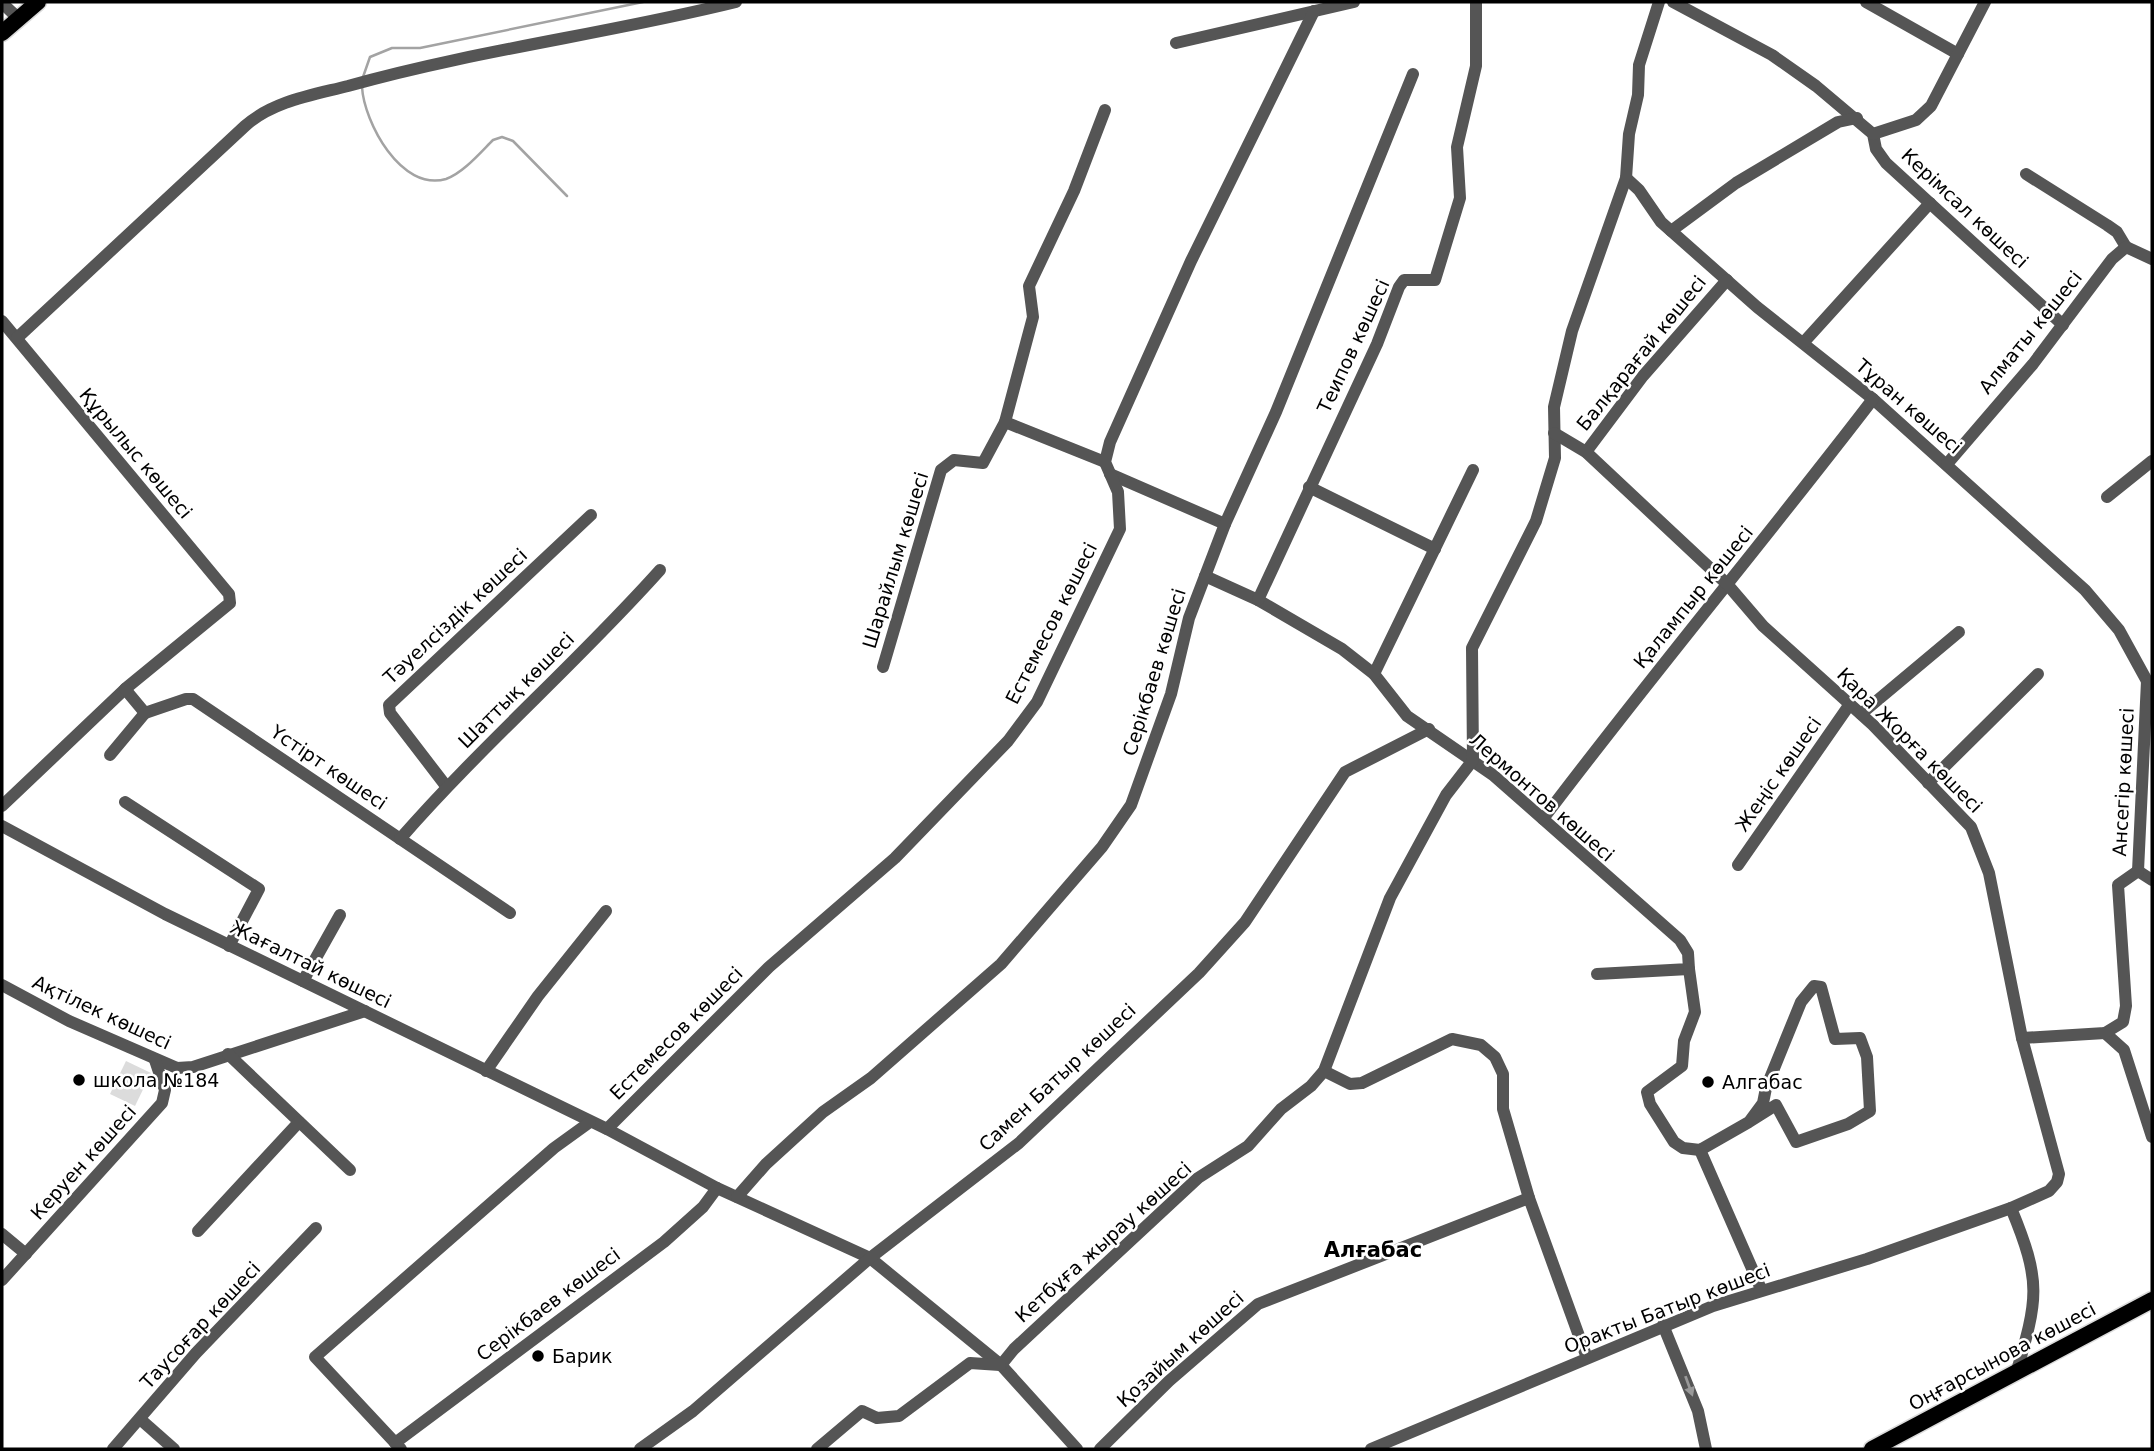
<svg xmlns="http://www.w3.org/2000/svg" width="2154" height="1451" font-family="'DejaVu Sans',sans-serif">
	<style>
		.green { fill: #dcdcdc }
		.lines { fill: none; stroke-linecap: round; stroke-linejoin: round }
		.stream { stroke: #a3a3a3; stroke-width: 2.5 }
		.major-casing { stroke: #dbdbdb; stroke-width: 19 }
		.minor { stroke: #555; stroke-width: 12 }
		.major { stroke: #000; stroke-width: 16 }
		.oneway { fill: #999 }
		.poi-dot { fill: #000; stroke: #fff; stroke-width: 2.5 }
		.labels { text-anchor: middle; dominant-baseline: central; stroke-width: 5; stroke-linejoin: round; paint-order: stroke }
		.street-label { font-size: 19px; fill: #000; stroke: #fff }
		.poi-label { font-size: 19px; fill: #000; stroke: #fff; text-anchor: start }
		.neighbourhood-label { font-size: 21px; font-weight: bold; fill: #000; stroke: #fff }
	</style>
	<rect width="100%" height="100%" fill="#fff"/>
	<path class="green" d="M126 1061 151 1073 135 1106 110 1094Z"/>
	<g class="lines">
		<g class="stream">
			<path d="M363 77 370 57 392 48H420L643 2"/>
			<path d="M362 87C364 122 401 192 446 179 463 173 480 153 493 140L502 137 513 141 567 196"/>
		</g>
		<defs>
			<g id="major">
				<path d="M2 33 38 2"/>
				<path d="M1872 1449 2152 1300"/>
			</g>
		</defs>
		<use href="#major" class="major-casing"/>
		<g class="minor">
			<path d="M1673 2 1772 55 1816 86 1873 134 1876 149 1886 163 2063 325"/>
			<path d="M1866 2 1958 54"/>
			<path d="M2 3 18 18"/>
			<path d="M1176 43 1354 2"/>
			<path d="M1873 134 1916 120 1931 106 1985 2"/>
			<path d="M2026 174 2107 225 2117 232 2126 247"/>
			<path d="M1626 178 1639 190 1661 222 1757 307 1873 399 2085 590 2119 630 2147 681"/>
			<path d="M1671 231 1736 183 1838 122 1857 118"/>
			<path d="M2126 247 2152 259"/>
			<path d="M2 321 229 594 230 603 125 689 2 806"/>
			<path d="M17 338 245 126C273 101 313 95 348 86 476 50 607 34 736 2"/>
			<path d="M1804 342 1930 203"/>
			<path d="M1005 422 1105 462"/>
			<path d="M1586 452 1643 376 1727 280"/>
			<path d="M1947 464 2033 364 2112 259 2126 247"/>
			<path d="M1110 474 1225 524"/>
			<path d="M1309 487 1435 549"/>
			<path d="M2107 497 2152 461"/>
			<path d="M1205 576 1258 600 1342 649 1374 674 1407 716 1493 775 1680 940 1688 953 1689 969 1597 974"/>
			<path d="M1258 600 1377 344 1399 287 1404 280H1435L1460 198 1457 147 1476 66V2"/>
			<path d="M883 667 941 470 954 460 983 463 1005 422 1033 317 1029 286 1074 191 1105 110"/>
			<path d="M1374 674 1473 470"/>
			<path d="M125 689 145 713 186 699H193L510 913"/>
			<path d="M1861 714 1959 632"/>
			<path d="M110 755 145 713"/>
			<path d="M1928 783 2038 674"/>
			<path d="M446 786 390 713 389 705 591 515"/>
			<path d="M125 802 259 889 229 946"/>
			<path d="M1543 819C1650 677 1765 540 1873 399"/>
			<path d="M2 826 165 914 607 1129 717 1188 870 1258 1001 1365 1077 1449"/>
			<path d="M400 839C482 745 577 663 660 570"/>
			<path d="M1738 865 1850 704"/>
			<path d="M2138 871 2147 681"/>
			<path d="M2138 871 2152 880"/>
			<path d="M1689 969 1695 1012 1684 1041 1682 1066 1647 1092 1650 1104 1674 1142 1683 1148 1700 1150 1749 1122 1763 1103 1766 1088 1801 1002 1814 986 1821 987 1835 1039 1860 1038 1867 1057 1870 1111 1848 1124 1796 1142 1776 1105 1749 1122"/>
			<path d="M303 981 340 915"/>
			<path d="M2 985 69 1021 177 1068 193 1067 365 1011"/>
			<path d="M2105 1033 2124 1050 2152 1137"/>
			<path d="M2022 1038 2105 1033 2123 1022 2126 1006 2118 885 2138 871"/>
			<path d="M228 1054 350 1170"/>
			<path d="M486 1071 538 996 606 911"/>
			<path d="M1324 1071 1350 1084 1362 1083 1452 1039 1481 1045 1495 1057 1503 1074V1109L1529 1198 1587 1358"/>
			<path d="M607 1129 769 967 895 858 1008 741 1037 702 1120 529 1118 492 1105 462 1110 442 1191 261 1314 11"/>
			<path d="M1700 1150 1761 1289"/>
			<path d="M737 1197 766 1164 823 1112 871 1078 1001 964 1102 847 1131 805 1171 694 1189 618 1225 524 1276 412 1413 74"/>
			<path d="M2011 1208C2042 1283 2038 1298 2016 1374"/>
			<path d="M198 1231 299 1122"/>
			<path d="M2 1234 26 1254"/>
			<path d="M2 1280 162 1103 165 1090 155 1060"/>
			<path d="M1663 1325 1698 1411 1706 1449"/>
			<path d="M1001 1365 1014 1349 1198 1178 1248 1146 1281 1109 1311 1086 1324 1071 1390 898 1446 795 1473 760 1472 648 1536 521 1555 458 1554 407 1572 331 1626 178 1629 134 1638 95 1639 65 1659 2"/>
			<path d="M140 1419 174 1449"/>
			<path d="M395 1443 664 1242 703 1207 717 1188"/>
			<path d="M113 1449 196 1353 316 1228"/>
			<path d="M401 1449 315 1357 554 1148 590 1122"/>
			<path d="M640 1449 693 1411 870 1258 1019 1143 1199 973 1245 922 1345 772 1429 729"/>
			<path d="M817 1449 862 1411 877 1418 899 1416 970 1363 1000 1365"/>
			<path d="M1100 1449 1169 1381 1258 1304 1529 1198"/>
			<path d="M1371 1449 1713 1306 1867 1259 2011 1208 2049 1191 2057 1182 2059 1174 2022 1038 1989 873 1971 827 1873 725 1763 626 1727 584 1586 452 1554 433"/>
		</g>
		<use href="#major" class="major"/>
	</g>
	<defs><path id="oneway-solid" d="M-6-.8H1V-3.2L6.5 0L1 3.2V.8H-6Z" transform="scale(1.75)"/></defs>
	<use class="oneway" href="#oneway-solid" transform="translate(1689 1386) rotate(70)"/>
	<g class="poi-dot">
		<circle cx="79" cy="1080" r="7"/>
		<circle cx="1708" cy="1082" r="7"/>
		<circle cx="538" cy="1356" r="7"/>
	</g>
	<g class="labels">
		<g class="street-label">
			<text transform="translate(1965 208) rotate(43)">Керімсал көшесі</text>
			<text transform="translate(2030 332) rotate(-51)">Алматы көшесі</text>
			<text transform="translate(1353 346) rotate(-65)">Теипов көшесі</text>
			<text transform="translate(1641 353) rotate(-51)">Балқарағай көшесі</text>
			<text transform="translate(1909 406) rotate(41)">Тұран көшесі</text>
			<text transform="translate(136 453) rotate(50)">Құрылыс көшесі</text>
			<text transform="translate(895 560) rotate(-73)">Шарайлым көшесі</text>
			<text transform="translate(1693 597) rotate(-51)">Қалампыр көшесі</text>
			<text transform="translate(455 616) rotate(-43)">Тәуелсіздік көшесі</text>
			<text transform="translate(1051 623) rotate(-63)">Естемесов көшесі</text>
			<text transform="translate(1154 672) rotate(-73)">Серікбаев көшесі</text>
			<text transform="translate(516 690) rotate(-45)">Шаттық көшесі</text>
			<text transform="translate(1910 740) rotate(45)">Қара Жорға көшесі</text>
			<text transform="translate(329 767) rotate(34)">Үстірт көшесі</text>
			<text transform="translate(1778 774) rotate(-55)">Жеңіс көшесі</text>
			<text transform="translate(2123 782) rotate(-87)">Ансегір көшесі</text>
			<text transform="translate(1542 797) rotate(41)">Лермонтов көшесі</text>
			<text transform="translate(311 964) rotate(26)">Жағалтай көшесі</text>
			<text transform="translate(102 1012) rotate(25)">Ақтілек көшесі</text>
			<text transform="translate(676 1033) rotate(-45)">Естемесов көшесі</text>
			<text transform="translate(1057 1077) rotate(-43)">Самен Батыр көшесі</text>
			<text transform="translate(83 1162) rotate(-48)">Керуен көшесі</text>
			<text transform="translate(1103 1242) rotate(-42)">Кетбұға жырау көшесі</text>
			<text transform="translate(548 1304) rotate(-37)">Серікбаев көшесі</text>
			<text transform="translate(1667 1308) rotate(-21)">Оракты Батыр көшесі</text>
			<text transform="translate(200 1325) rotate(-47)">Тауcоғар көшесі</text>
			<text transform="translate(1180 1349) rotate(-42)">Қозайым көшесі</text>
			<text transform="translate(2002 1356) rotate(-28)">Оңғарсынова көшесі</text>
		</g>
		<g class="poi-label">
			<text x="93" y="1080">школа №184</text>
			<text x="1722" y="1082">Алгабас</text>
			<text x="552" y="1356">Барик</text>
		</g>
		<g class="neighbourhood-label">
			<text x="1373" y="1250">Алғабас</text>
		</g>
	</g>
	<rect width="2154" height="1451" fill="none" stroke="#000000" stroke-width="7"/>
</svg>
